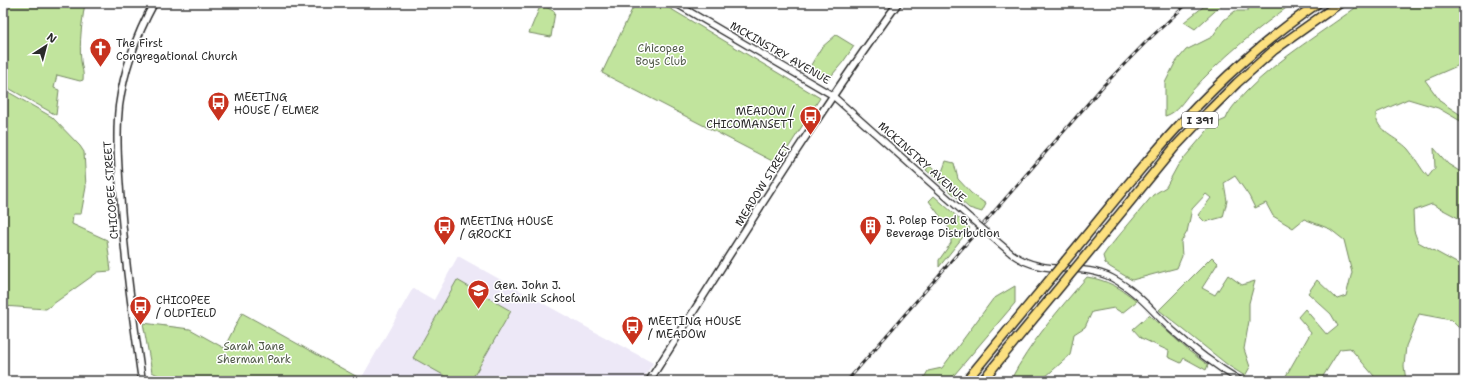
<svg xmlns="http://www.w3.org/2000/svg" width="1467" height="384" font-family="'Shantell Sans',sans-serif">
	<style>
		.built { fill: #ede8f7 }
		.green { fill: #c1e49d; stroke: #768864 }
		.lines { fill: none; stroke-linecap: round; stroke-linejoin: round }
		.tertiary-casing { stroke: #2b2b2b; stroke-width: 8 }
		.secondary-casing { stroke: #2b2b2b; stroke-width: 9 }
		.motorway-casing { stroke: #2b2b2b; stroke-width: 11 }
		.tertiary { stroke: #fff; stroke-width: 5.5 }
		.secondary { stroke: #fff; stroke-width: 6 }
		.motorway { stroke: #fce080; stroke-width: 8 }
		.rail-casing { stroke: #2b2b2b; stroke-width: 3 }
		.rail { stroke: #fff; stroke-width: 1.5; stroke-dasharray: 4.5; stroke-linecap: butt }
		.tertiary-bridge-casing { stroke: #2b2b2b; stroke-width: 8; stroke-linecap: butt }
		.motorway-bridge-casing { stroke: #2b2b2b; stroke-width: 11; stroke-linecap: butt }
		.tertiary-bridge { stroke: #fff; stroke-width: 5.5 }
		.motorway-bridge { stroke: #fce080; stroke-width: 8 }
		.labels { text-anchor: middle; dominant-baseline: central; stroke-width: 3; stroke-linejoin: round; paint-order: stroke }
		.shield { fill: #fff; stroke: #6b6b6b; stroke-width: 1 }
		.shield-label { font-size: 10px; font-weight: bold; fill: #2b2b2b }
		.poi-label { font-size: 11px; fill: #2b2b2b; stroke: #fff; text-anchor: start }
		.park-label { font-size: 11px; fill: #505948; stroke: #fff }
		.street-label { font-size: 11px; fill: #2b2b2b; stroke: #fff }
	</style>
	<rect width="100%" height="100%" fill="#fff"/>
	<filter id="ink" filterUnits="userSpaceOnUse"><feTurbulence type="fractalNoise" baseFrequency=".025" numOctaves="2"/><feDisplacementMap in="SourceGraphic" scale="8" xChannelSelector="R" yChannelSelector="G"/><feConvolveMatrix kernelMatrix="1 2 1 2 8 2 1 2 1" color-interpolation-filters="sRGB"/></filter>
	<g filter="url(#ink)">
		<path class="built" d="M458 256 575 321 653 363 642 381H364L361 379 413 288 434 300Z"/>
		<g class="green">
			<path d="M3 3H85C82 22 79 42 81 61 82 69 84 72 83 80L80 81 57 75 54 88 59 90 56 115 3 85Z"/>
			<path d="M635 3H661L820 98 778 164 602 73Z"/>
			<path d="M1208 3H1224L1195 29 1184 22Z"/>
			<path d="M1248 3H1293C1257 29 1221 58 1191 92 1183 101 1177 113 1165 116V83L1175 63 1186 50 1212 37 1224 20 1235 11H1248Z"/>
			<path d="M1362 3H1464V63L1425 80 1441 102 1464 117V123L1438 108 1408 99 1376 113C1375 132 1397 137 1408 149 1415 157 1420 168 1428 177L1435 168 1434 148 1448 164 1464 174V221L1432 204 1413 211 1414 231 1418 242 1464 267V333L1451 320 1419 314 1406 346 1404 366 1406 381H1377L1374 376 1350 348 1340 349 1320 381H1283L1311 332 1298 317 1305 309 1327 335 1338 326 1331 314 1308 293 1317 280 1337 299 1346 296 1352 272 1344 240 1330 229 1304 219 1293 228 1273 216 1266 203 1255 208 1249 196 1235 176 1224 183 1227 201 1223 217 1205 222 1198 215 1211 198 1206 194 1192 209 1187 232 1181 242 1182 256 1177 268 1132 280 1110 267 1105 263 1103 256 1107 250 1153 195 1166 187 1178 165 1212 125 1226 119C1230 108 1238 101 1246 92 1280 57 1323 32 1362 3Z"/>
			<path d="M541 4 555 12 551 37 529 33Z"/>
			<path d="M836 35 854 46 843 62 827 81 808 70 821 48Z"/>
			<path d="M3 89 52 117 80 146 84 152 86 187 81 214H73L72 224 107 240 111 271 98 272 46 309 3 306Z"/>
			<path d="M946 161 954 163 958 179 971 193 986 204 982 212 969 208 926 170 929 166 942 172Z"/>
			<path d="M934 196 970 228 939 267V260L951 243V231L929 201Z"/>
			<path d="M1212 257 1218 263 1202 288 1215 295 1228 275 1242 285 1255 281 1249 303V321L1244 349 1250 367 1245 376 1229 366 1159 310Z"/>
			<path d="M1087 277C1107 280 1121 288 1137 301L1122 313 1114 308 1092 312 1085 327 1074 334 1070 355 1044 378 1039 381H1010C1030 343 1059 309 1087 277Z"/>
			<path d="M457 280 511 311 471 381H454L413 358Z"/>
			<path d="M1015 286V303L949 381H922L928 371 942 368 993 299Z"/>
			<path d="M242 313 361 379 364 381H169L152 372 143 323 190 329 224 348Z"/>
			<path d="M1149 315 1189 351 1208 365 1206 370 1184 358 1181 363 1168 357 1169 351 1141 338 1133 329Z"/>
		</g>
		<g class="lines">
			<defs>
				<g id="tertiary">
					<path d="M675 3 832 95 970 218"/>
					<path d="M1012 254C1046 278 1079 261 1112 278 1137 291 1152 311 1172 330 1193 349 1216 366 1241 381"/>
				</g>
				<g id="secondary">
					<path d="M142 381C133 318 124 255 120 191 118 163 116 134 119 106 124 69 136 36 154 3"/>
					<path d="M649 381C731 254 809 125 898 3"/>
				</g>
				<g id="motorway">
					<path d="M1083 259 1174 148 1208 112 1237 83 1274 50 1340 3"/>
					<path d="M1066 260C1114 202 1160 142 1213 90 1245 58 1281 29 1318 3"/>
					<path d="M966 381 1052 277"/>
					<path d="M982 381 1068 277"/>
				</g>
			</defs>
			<use href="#tertiary" class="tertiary-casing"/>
			<use href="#secondary" class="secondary-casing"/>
			<use href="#motorway" class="motorway-casing"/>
			<use href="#tertiary" class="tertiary"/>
			<use href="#secondary" class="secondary"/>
			<use href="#motorway" class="motorway"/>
			<defs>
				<path id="rail" d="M847 381 1104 85 1147 41 1188 3"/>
			</defs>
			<use href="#rail" class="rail-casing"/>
			<use href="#rail" class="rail"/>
			<defs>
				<path id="tertiary-bridge" d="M970 218 1012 254"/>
				<g id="motorway-bridge">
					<path d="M1052 277 1066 260"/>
					<path d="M1068 277 1083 259"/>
				</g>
			</defs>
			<use href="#tertiary-bridge" class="tertiary-bridge-casing"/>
			<use href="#motorway-bridge" class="motorway-bridge-casing"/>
			<use href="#tertiary-bridge" class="tertiary-bridge"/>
			<use href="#motorway-bridge" class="motorway-bridge"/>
		</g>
	</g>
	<defs>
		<symbol id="church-pin" viewBox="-11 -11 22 30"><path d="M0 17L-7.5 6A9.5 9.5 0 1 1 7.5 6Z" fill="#c8321e" stroke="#fff"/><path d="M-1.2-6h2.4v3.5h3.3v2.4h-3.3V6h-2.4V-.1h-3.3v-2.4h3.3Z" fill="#fff"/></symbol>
		<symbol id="bus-pin" viewBox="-11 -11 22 30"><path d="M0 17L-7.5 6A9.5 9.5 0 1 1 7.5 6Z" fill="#c8321e" stroke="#fff"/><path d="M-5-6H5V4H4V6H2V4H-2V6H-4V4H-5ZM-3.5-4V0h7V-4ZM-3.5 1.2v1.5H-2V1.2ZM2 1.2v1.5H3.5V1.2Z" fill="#fff"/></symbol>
		<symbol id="building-pin" viewBox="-11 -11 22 30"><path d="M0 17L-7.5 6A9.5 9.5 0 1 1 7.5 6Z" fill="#c8321e" stroke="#fff"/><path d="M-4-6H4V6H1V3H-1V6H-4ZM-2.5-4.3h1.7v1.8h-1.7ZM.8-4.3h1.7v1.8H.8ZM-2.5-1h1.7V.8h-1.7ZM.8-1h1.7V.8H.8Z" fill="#fff"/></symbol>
		<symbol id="school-pin" viewBox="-11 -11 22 30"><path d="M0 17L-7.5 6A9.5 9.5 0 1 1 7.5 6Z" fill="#c8321e" stroke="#fff"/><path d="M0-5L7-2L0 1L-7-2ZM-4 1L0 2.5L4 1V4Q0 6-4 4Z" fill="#fff"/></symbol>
	</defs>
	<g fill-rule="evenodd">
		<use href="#church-pin" x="88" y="36" width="25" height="34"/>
		<use href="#bus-pin" x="206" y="90" width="25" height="34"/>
		<use href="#bus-pin" x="798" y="104" width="25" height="34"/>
		<use href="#building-pin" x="858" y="214" width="25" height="34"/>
		<use href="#bus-pin" x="432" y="214" width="25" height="34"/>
		<use href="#school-pin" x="466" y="278" width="25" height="34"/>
		<use href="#bus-pin" x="128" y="294" width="25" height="34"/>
		<use href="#bus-pin" x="620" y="314" width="25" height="34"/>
	</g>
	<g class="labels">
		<rect class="shield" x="1182" y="112" width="36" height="16" rx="3"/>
		<g class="shield-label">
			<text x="1200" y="120">I 391</text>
		</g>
		<g class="poi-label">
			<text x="116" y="43">The First<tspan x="116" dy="13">Congregational Church</tspan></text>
			<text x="234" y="97">MEETING<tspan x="234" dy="13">HOUSE / ELMER</tspan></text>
			<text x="794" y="111" text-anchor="end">MEADOW /<tspan x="794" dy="13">CHICOMANSETT</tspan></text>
			<text x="886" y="220">J. Polep Food &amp;<tspan x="886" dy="13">Beverage Distribution</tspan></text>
			<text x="460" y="221">MEETING HOUSE<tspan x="460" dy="13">/ GROCKI</tspan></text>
			<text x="494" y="285">Gen. John J.<tspan x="494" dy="13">Stefanik School</tspan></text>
			<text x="156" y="300">CHICOPEE<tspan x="156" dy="13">/ OLDFIELD</tspan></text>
			<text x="648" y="321">MEETING HOUSE<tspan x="648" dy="13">/ MEADOW</tspan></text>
		</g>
		<g class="park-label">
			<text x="661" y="48">Chicopee<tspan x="661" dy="13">Boys Club</tspan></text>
			<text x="254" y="346">Sarah Jane<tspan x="254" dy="13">Sherman Park</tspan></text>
		</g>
		<g class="street-label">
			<text transform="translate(780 53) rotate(30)">MCKINSTRY AVENUE</text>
			<text transform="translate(922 162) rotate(42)">MCKINSTRY AVENUE</text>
			<text transform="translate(763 185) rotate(-58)">MEADOW STREET</text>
			<text transform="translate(111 190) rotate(-94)">CHICOPEE STREET</text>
		</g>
	</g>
	<rect width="1467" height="384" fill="none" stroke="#fff" stroke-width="16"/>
	<rect x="8" y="8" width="1451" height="368" fill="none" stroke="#2b2b2b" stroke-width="1.5" filter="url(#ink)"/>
	<g transform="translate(46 46) rotate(36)" stroke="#ffffff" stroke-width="3" paint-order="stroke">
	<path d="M0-3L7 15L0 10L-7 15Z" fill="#2b2b2b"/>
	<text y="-6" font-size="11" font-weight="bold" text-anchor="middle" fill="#2b2b2b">N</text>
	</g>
</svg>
